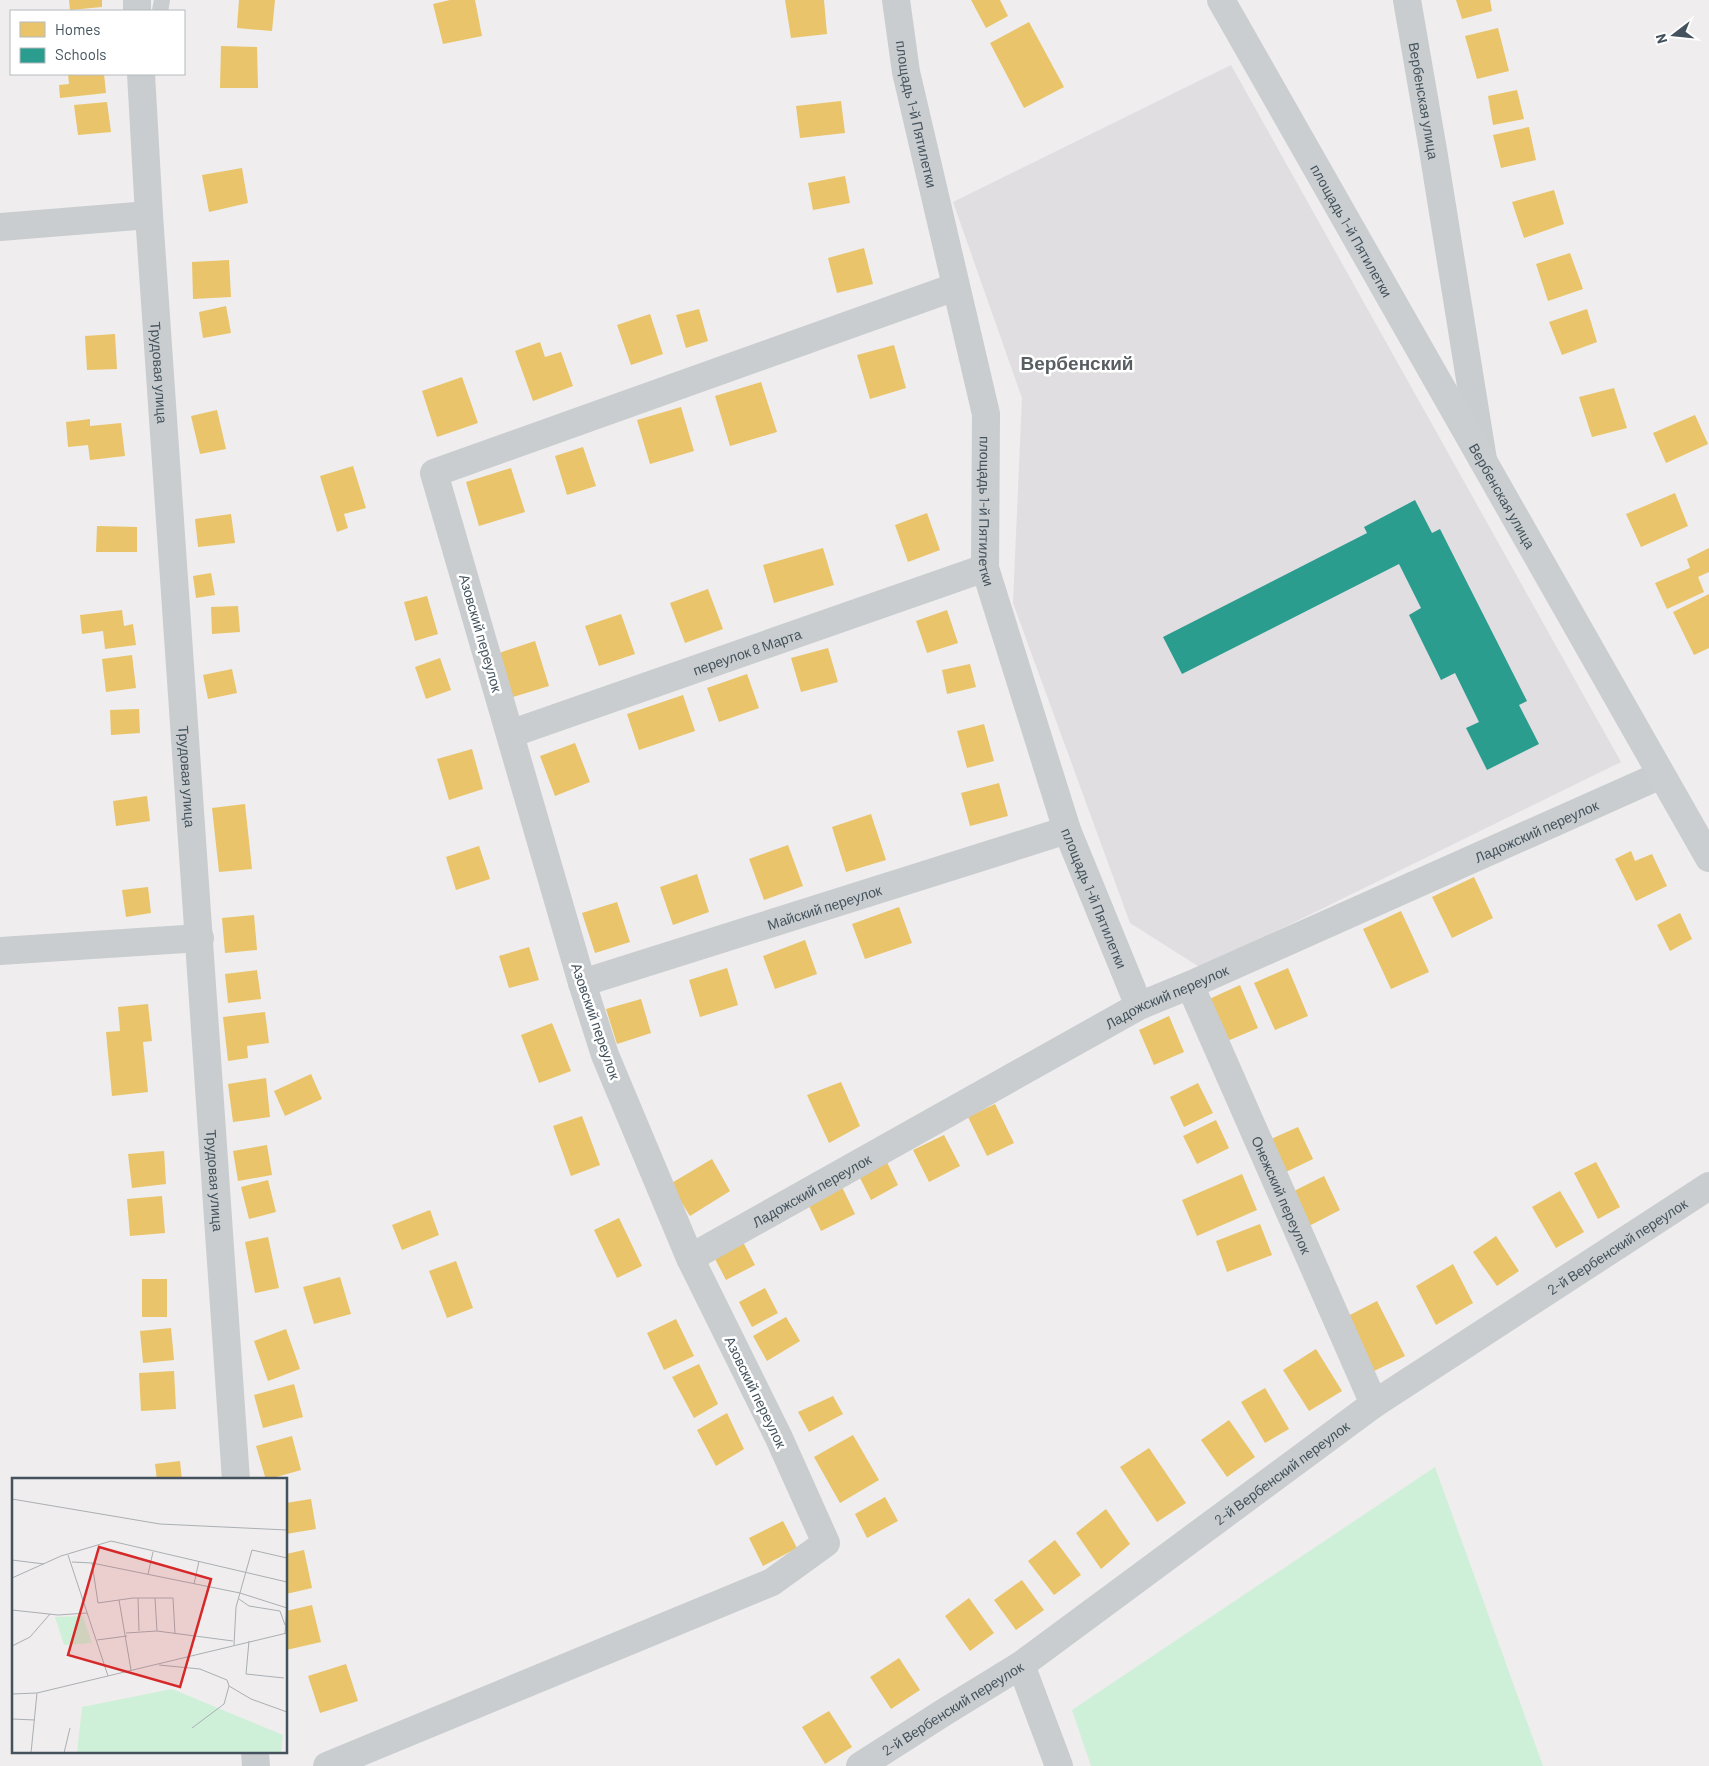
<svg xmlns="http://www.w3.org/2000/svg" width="1709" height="1766" font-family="Barlow,sans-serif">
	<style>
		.education { fill: #e0dee0 }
		.green { fill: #cff0d8 }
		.homes { fill: #e9c46a }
		.schools { fill: #2a9d8f }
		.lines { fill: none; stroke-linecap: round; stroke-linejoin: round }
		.lane { stroke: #c9cdcf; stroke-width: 16 }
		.street { stroke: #c9cdcf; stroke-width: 28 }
		.secondary { stroke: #caced1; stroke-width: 28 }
		.labels { text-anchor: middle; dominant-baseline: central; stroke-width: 5; stroke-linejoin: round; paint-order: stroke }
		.street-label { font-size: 14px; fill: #43525c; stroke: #fff }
		.district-label { font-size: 19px; font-weight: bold; fill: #585e62; stroke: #fff }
		.inset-road { fill: none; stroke: #aaafb3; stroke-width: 1 }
		.view { fill: #d62828; fill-opacity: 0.15; stroke: #d62828; stroke-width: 2.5 }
		.inset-edge { fill: none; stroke: #43525c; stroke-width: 2.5 }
	</style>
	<rect width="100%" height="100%" fill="#efeded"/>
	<path class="education" d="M1231 65 1621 762 1201 968 1130 923 1013 603 1022 398 953 202Z"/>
	<path class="green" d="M1435 1467 1543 1766H1091L1072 1710Z"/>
	<g class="homes">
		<path d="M69 0H102V7L70 10Z"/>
		<path d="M239 0H275L272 31 237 28Z"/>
		<path d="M450 0H475L482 36 443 44 433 4Z"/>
		<path d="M785 0H824L827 34 791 38Z"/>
		<path d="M971 0H1000L1008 16 986 28Z"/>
		<path d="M1456 0H1490L1492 11 1462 19Z"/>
		<path d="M1029 22 1064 87 1024 108 990 43Z"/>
		<path d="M1498 28 1509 71 1477 79 1465 36Z"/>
		<path d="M221 46 257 47 258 88H220Z"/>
		<path d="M68 74H104L106 93 60 98 59 85 69 84Z"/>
		<path d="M1517 90 1524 119 1493 125 1488 96Z"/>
		<path d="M841 101 845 133 800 138 796 106Z"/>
		<path d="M107 102 111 132 78 135 74 105Z"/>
		<path d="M1529 127 1536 160 1501 168 1493 135Z"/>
		<path d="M242 168 248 203 209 212 202 175Z"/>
		<path d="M845 176 850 203 813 210 808 183Z"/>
		<path d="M1554 190 1564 224 1524 238 1512 202Z"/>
		<path d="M864 248 873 284 837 293 828 258Z"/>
		<path d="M1570 253 1583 289 1548 301 1536 264Z"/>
		<path d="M229 260 231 297 193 299 192 262Z"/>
		<path d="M226 306 231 333 203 338 199 312Z"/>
		<path d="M699 309 708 341 686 348 676 315Z"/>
		<path d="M1587 309 1597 342 1562 355 1549 322Z"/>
		<path d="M650 314 663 354 631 365 617 325Z"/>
		<path d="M115 334 117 369 87 370 85 336Z"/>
		<path d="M540 342 545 357 561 352 573 386 533 401 515 351Z"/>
		<path d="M894 345 906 388 870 399 857 355Z"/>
		<path d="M462 377 478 423 437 437 422 391Z"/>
		<path d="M761 382 777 432 730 446 715 396Z"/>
		<path d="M1614 388 1627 428 1592 437 1579 397Z"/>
		<path d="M681 407 694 451 650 464 637 420Z"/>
		<path d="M217 410 226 449 200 454 191 416Z"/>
		<path d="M1695 415 1708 444 1666 463 1653 433Z"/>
		<path d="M90 419V426L121 423 125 456 90 460 88 445 68 447 66 422Z"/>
		<path d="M583 447 596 486 567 495 555 456Z"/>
		<path d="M353 466 366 508 344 514 348 528 337 532 320 476Z"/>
		<path d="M511 468 525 512 479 526 466 482Z"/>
		<path d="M1675 493 1688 526 1641 547 1626 514Z"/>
		<path d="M927 513 940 550 908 562 895 525Z"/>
		<path d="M231 514 235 543 198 547 195 519Z"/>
		<path d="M97 526 137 527V552H96Z"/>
		<path d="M823 548 834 585 774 603 763 565Z"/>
		<path d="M1709 548V572L1698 577 1704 592 1667 609 1655 583 1690 568 1687 559Z"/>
		<path d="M211 573 215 595 196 598 193 576Z"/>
		<path d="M708 589 723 629 685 643 670 603Z"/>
		<path d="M1709 594V648L1694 655 1673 612Z"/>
		<path d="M427 596 438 634 415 641 404 602Z"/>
		<path d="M238 606 240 632 212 634 211 607Z"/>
		<path d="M122 610 124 626 133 624 136 645 105 649 103 631 82 634 80 615Z"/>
		<path d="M947 610 958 643 927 653 916 621Z"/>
		<path d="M621 614 635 654 599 666 585 626Z"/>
		<path d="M535 641 549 686 513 697 499 653Z"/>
		<path d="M828 648 838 682 801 692 791 658Z"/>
		<path d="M132 655 136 688 106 692 102 659Z"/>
		<path d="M440 658 451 690 426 699 415 667Z"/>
		<path d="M970 664 976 687 947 694 942 670Z"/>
		<path d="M232 669 237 693 208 699 203 675Z"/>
		<path d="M747 674 759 708 719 722 707 688Z"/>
		<path d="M683 695 695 731 639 750 627 714Z"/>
		<path d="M139 709 140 733 111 735 110 710Z"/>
		<path d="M984 724 994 761 967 768 957 731Z"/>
		<path d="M575 743 590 782 555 796 540 756Z"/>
		<path d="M472 749 483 789 449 800 437 759Z"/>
		<path d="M999 783 1008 816 970 826 961 793Z"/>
		<path d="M147 796 150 821 116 826 113 801Z"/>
		<path d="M245 804 252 869 219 872 212 808Z"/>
		<path d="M871 814 886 860 846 872 832 827Z"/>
		<path d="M788 845 803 886 764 900 749 859Z"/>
		<path d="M479 846 490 879 456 890 446 857Z"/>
		<path d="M1631 851 1635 861 1652 854 1667 886 1636 901 1615 859Z"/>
		<path d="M697 874 709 912 673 925 660 887Z"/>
		<path d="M1474 877 1493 918 1452 938 1432 897Z"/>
		<path d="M148 887 151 913 126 917 122 890Z"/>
		<path d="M617 902 630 942 595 953 582 913Z"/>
		<path d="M899 907 912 943 865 959 852 924Z"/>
		<path d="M1401 911 1429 972 1391 989 1363 929Z"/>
		<path d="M1680 913 1692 939 1670 951 1657 925Z"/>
		<path d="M254 915 257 950 225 953 222 918Z"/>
		<path d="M805 940 817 974 775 989 763 956Z"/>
		<path d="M529 947 539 980 509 988 499 956Z"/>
		<path d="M727 968 738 1005 700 1017 689 980Z"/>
		<path d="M1288 968 1308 1016 1275 1030 1254 983Z"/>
		<path d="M257 970 261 999 228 1003 225 974Z"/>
		<path d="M1240 985 1258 1028 1225 1042 1207 1000Z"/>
		<path d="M641 999 651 1033 617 1044 606 1009Z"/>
		<path d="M148 1004 152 1041 143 1042 148 1092 112 1096 106 1032 120 1031 118 1007Z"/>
		<path d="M265 1012 269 1043 247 1046 248 1058 228 1061 223 1017Z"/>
		<path d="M1169 1016 1184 1052 1154 1065 1139 1030Z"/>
		<path d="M552 1023 571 1071 539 1083 521 1035Z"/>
		<path d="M311 1074 322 1099 285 1116 274 1091Z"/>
		<path d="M266 1078 270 1117 233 1122 228 1084Z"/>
		<path d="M841 1082 860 1126 829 1143 807 1095Z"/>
		<path d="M1198 1083 1213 1113 1184 1127 1170 1097Z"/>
		<path d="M995 1104 1014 1143 987 1156 968 1117Z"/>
		<path d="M582 1116 600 1165 571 1176 553 1126Z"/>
		<path d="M1216 1120 1229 1148 1197 1164 1183 1136Z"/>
		<path d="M1298 1127 1313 1159 1286 1172 1271 1139Z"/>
		<path d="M944 1135 960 1166 929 1182 913 1150Z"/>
		<path d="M267 1145 272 1175 238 1181 233 1151Z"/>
		<path d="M164 1151 166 1184 132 1188 128 1154Z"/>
		<path d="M712 1159 730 1191 690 1216 670 1184Z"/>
		<path d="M886 1160 898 1185 871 1200 858 1174Z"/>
		<path d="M1596 1162 1620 1207 1598 1219 1574 1173Z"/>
		<path d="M1242 1174 1257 1210 1197 1236 1182 1200Z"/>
		<path d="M1324 1176 1340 1210 1309 1226 1292 1192Z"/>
		<path d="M268 1180 276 1212 249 1219 241 1187Z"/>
		<path d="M841 1185 855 1214 821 1231 807 1202Z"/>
		<path d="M1560 1191 1584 1232 1556 1248 1532 1207Z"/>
		<path d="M162 1196 165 1233 130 1236 127 1199Z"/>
		<path d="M430 1210 439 1235 402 1250 392 1225Z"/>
		<path d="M619 1218 642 1266 617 1278 594 1230Z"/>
		<path d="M1260 1224 1272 1255 1227 1272 1216 1241Z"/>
		<path d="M1496 1236 1519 1271 1497 1286 1473 1252Z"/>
		<path d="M268 1237 279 1288 255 1293 245 1242Z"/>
		<path d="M742 1240 755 1265 726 1280 713 1255Z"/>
		<path d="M456 1261 473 1308 447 1318 429 1271Z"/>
		<path d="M1453 1264 1473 1303 1436 1325 1416 1286Z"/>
		<path d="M340 1277 351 1314 314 1324 303 1287Z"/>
		<rect x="142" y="1279" width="25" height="38"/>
		<path d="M765 1288 778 1313 752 1327 739 1302Z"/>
		<path d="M1377 1301 1405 1356 1374 1371 1346 1317Z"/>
		<path d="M786 1317 800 1341 767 1361 753 1336Z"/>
		<path d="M676 1319 694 1356 664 1370 647 1333Z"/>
		<path d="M171 1328 174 1360 143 1363 140 1331Z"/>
		<path d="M286 1329 300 1369 268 1381 254 1341Z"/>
		<path d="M1316 1349 1342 1391 1309 1411 1283 1370Z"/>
		<path d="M699 1364 718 1404 694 1418 672 1377Z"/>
		<path d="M174 1371 176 1409 141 1411 139 1373Z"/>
		<path d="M294 1384 303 1417 263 1428 254 1395Z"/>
		<path d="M1265 1388 1289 1429 1265 1443 1241 1402Z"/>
		<path d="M833 1396 843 1414 809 1432 798 1412Z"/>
		<path d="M727 1413 744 1449 716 1466 697 1430Z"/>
		<path d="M1229 1420 1255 1457 1227 1477 1201 1440Z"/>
		<path d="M853 1435 879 1480 840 1503 814 1457Z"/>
		<path d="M292 1436 301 1470 266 1480 256 1446Z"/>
		<path d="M1149 1448 1186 1503 1157 1522 1120 1467Z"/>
		<path d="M180 1461 182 1480H157L155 1464Z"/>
		<path d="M885 1497 898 1521 867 1538 855 1514Z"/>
		<path d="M311 1499 316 1529 286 1534V1503Z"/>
		<path d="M1106 1509 1130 1544 1101 1569 1076 1533Z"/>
		<path d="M783 1521 797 1548 763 1566 749 1538Z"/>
		<path d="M1055 1540 1081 1575 1054 1595 1028 1561Z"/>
		<path d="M304 1550 312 1588 286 1594V1554Z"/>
		<path d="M1022 1580 1044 1610 1016 1630 994 1600Z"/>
		<path d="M969 1598 994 1633 970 1651 945 1616Z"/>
		<path d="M312 1605 321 1642 286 1650V1611Z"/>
		<path d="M899 1658 920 1690 891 1709 870 1677Z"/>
		<path d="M346 1664 358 1701 320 1713 308 1676Z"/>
		<path d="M829 1711 852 1747 825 1764 802 1727Z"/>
	</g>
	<path class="schools" d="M1415 500 1432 533 1440 529 1527 701 1519 705 1539 744 1487 770 1466 728 1479 722 1455 673 1441 680 1409 615 1421 608 1399 564 1182 674 1163 637 1367 533 1364 527Z"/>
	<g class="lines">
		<path class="lane" d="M160 11 162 0"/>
		<g class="street">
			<path d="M137 0V11"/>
			<path id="s1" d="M896 0 906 72 986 414 985 568 1067 830 1139 1006"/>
			<path id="s2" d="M1407 0 1433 150 1483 460"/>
			<path id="s3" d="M141 74 149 215 236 1480"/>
			<path d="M0 227 149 215"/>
			<path id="s4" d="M510 734 985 568"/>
			<path d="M0 951 200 938"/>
			<path id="s5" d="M582 983 1067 830"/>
			<path id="s6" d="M1190 985 1374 1404"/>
			<path id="s7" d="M690 1258 1139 1006 1190 985 1661 775"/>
			<path d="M1021 1665 1059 1766"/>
			<path d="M255 1752 256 1766"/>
			<path d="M327 1766 772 1582 826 1543 779 1438 690 1258 605 1055 582 983 434 473 955 287"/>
			<path id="s8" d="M860 1766 946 1711 1021 1665 1374 1404 1709 1186"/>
		</g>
		<path class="secondary" id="s9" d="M1221 0 1709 858"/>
	</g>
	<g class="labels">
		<g class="street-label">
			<text stroke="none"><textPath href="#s2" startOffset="102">Вербенская улица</textPath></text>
			<text stroke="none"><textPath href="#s1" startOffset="116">площадь 1-й Пятилетки</textPath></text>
			<text stroke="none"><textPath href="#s9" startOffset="265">площадь 1-й Пятилетки</textPath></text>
			<text stroke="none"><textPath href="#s3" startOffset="299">Трудовая улица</textPath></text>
			<text stroke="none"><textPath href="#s9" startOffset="570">Вербенская улица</textPath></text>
			<text stroke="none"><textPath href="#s1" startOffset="521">площадь 1-й Пятилетки</textPath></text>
			<text transform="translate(481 633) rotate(74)">Азовский переулок</text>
			<text stroke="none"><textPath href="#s4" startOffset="251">переулок 8 Марта</textPath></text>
			<text stroke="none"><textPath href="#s3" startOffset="704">Трудовая улица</textPath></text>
			<text stroke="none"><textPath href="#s7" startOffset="949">Ладожский переулок</textPath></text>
			<text stroke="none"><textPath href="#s1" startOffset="926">площадь 1-й Пятилетки</textPath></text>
			<text stroke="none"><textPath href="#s5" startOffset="254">Майский переулок</textPath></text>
			<text stroke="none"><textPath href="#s7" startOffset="544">Ладожский переулок</textPath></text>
			<text transform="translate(596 1021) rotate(71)">Азовский переулок</text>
			<text stroke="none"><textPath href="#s3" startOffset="1109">Трудовая улица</textPath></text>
			<text stroke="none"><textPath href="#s7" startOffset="139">Ладожский переулок</textPath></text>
			<text stroke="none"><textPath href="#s6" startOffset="229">Онежский переулок</textPath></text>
			<text stroke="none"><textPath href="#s8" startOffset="919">2-й Вербенский переулок</textPath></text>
			<text transform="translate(756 1392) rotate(64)">Азовский переулок</text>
			<text stroke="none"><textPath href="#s8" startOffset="514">2-й Вербенский переулок</textPath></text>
			<text stroke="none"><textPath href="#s8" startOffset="109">2-й Вербенский переулок</textPath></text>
		</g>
		<g class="district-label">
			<text x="1077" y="362">Вербенский</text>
		</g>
	</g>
	<g transform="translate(12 1478)">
		<rect width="275" height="275" fill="#efeded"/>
		<path d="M71 138 80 165 52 167 43 139ZM160 211 271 257 269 275H65L70 229Z" fill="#cff0d8"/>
		<path class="inset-road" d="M0 21 148 46 275 52M56 77 96 198M0 82 32 86M60 84 80 85 228 115 275 130M80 85 86 125 121 120H161L163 156M136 96 141 74M0 100 49 78 99 63 275 104M182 106 187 83M126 120 127 153M143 120 145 153M227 121 237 128 268 133 273 147M107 122 119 192M0 132 46 137 75 135M114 155 145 153 221 163M273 156 275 125M85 162 115 158M237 163 234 196 272 200M222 167 224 129 240 72 275 80M0 168 18 159 38 136M147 187 188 191 215 202 217 208 239 221 275 234M0 216 25 215M0 241 23 242M180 250 212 226 217 208M19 275 25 215 275 155M52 275 58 250"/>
		<path class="view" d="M87 69 199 101 168 209 56 177Z"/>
		<rect width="275" height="275" class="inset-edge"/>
	</g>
	<rect x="10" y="10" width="175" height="65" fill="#ffffff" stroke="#b4babe"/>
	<rect x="20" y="22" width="25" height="15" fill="#e9c46a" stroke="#b4babe"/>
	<text x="55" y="35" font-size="15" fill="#43525c">Homes</text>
	<rect x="20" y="48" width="25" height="15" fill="#2a9d8f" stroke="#b4babe"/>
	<text x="55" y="60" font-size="15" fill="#43525c">Schools</text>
	<g transform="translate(1674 35) rotate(254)" stroke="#ffffff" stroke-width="4" paint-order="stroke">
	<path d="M0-4L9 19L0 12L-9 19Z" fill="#43525c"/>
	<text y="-8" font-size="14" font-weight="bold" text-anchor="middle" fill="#43525c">N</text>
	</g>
</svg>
